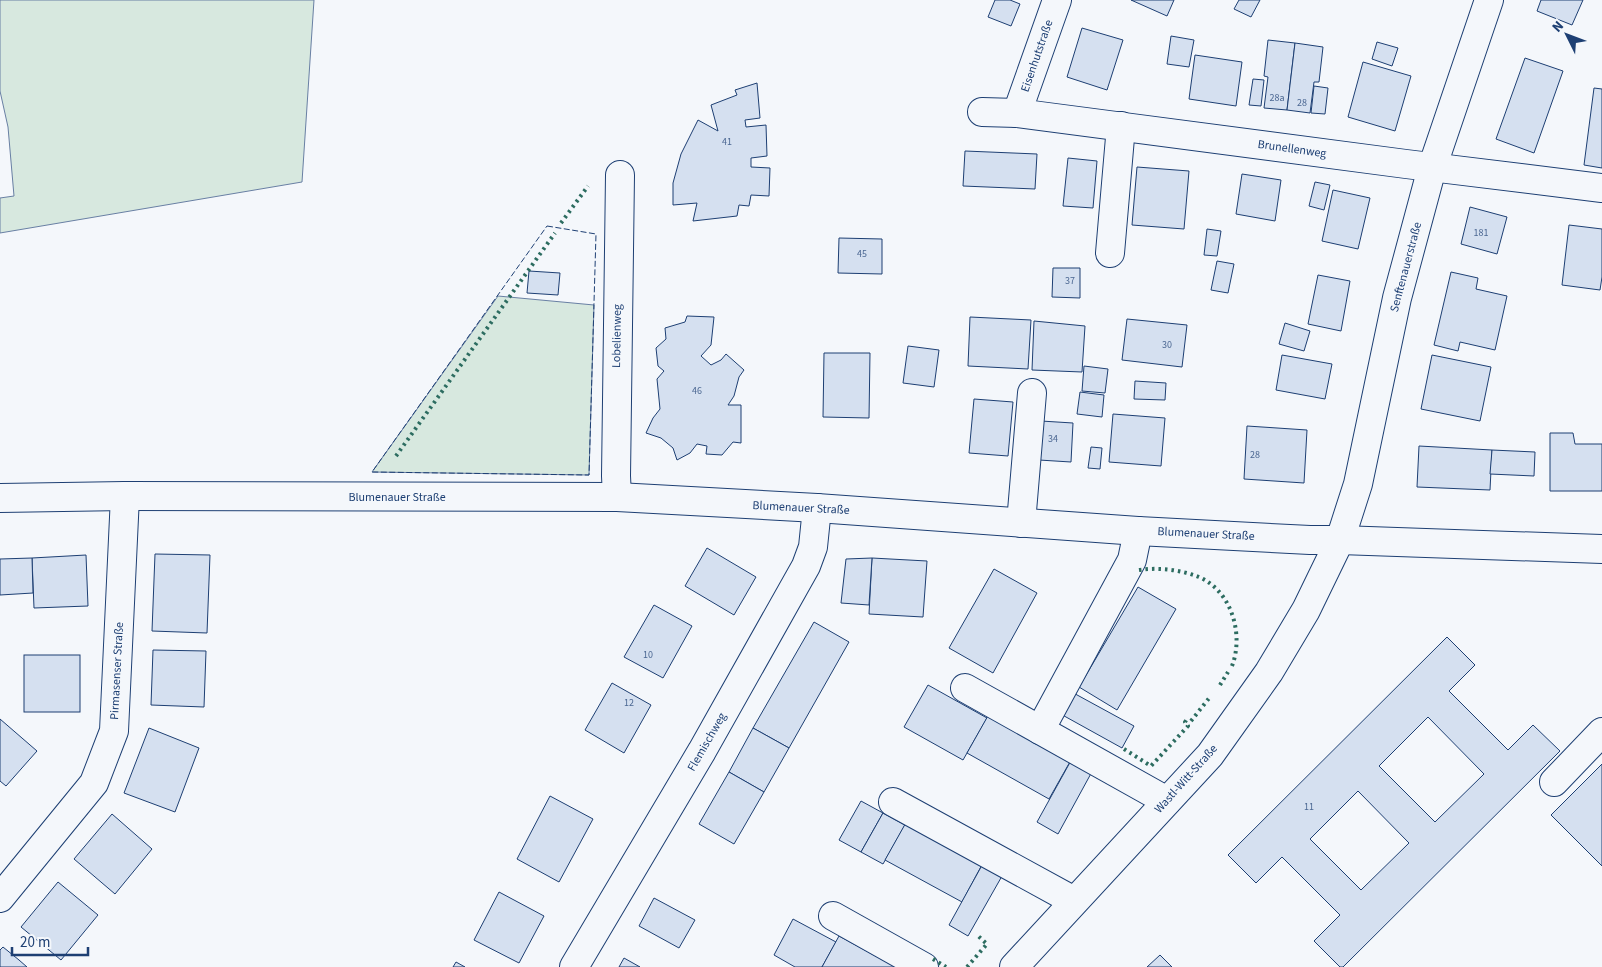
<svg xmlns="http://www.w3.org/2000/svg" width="1602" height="967" font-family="'Source Sans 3',sans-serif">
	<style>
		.green { fill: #d7e8df; stroke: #687fa3 }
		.building { fill: #d5e0f0; stroke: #1d3f73; fill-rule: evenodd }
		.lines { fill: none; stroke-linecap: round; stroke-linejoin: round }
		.minor-casing { stroke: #1d3f73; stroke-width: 30 }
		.minor { stroke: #f4f7fb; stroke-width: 28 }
		.hedge { stroke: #2c6c60; stroke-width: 4; stroke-dasharray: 2.5 4; stroke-linecap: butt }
		.fence { stroke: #1d3f73; stroke-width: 1; stroke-dasharray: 6 2.5; stroke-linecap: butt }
		.labels { text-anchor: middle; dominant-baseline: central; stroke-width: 4; stroke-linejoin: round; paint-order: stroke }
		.number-label { font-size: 10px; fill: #4b6792 }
		.street-label { font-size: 12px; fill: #1d3f73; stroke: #f4f7fb }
	</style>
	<rect width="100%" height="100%" fill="#f4f7fb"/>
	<g class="green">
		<path d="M0 0H314L302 182 0 233V198L14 196 8 127 0 91Z"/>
		<path d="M498 296 594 305 589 475 372 472Z"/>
	</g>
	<g class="building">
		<path d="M995 0H1010L1020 4 1011 26 988 17Z"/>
		<path d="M1131 0H1174L1167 16Z"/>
		<path d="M1239 0H1260L1251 17 1234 9Z"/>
		<path d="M1541 0H1583L1572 25 1537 11Z"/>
		<path d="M1082 28 1123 40 1107 90 1067 77Z"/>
		<path d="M1171 36 1194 40 1189 67 1167 64Z"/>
		<path d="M1268 40 1295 43 1287 110 1264 108 1268 77 1264 76Z"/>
		<path d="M1377 42 1398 48 1392 66 1372 59Z"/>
		<path d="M1295 43 1323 47 1319 82H1314L1310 113 1287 110Z"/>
		<path d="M1195 55 1242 62 1236 106 1189 99Z"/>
		<path d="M1525 58 1563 71 1534 153 1496 139Z"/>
		<path d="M1363 62 1411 76 1395 131 1348 117Z"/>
		<path d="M1253 79 1264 80 1261 106 1249 105Z"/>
		<path d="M757 83 760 118 745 120 746 127 766 125 767 156 751 158V167L770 168 769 196 751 195 749 206 739 205 737 216 693 221 697 203 673 205V183L681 154 698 120 718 131 711 105 737 95 735 90Z"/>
		<path d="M1314 86 1328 88 1325 114 1311 113Z"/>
		<path d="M1594 88 1602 89V168L1584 165Z"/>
		<path d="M965 151 1037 154 1035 189 963 186Z"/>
		<path d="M1068 158 1097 161 1093 208 1063 206Z"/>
		<path d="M1137 167 1189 171 1184 229 1132 225Z"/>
		<path d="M1242 174 1281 180 1275 221 1236 214Z"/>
		<path d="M1315 182 1330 185 1324 210 1309 206Z"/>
		<path d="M1333 190 1370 198 1358 249 1322 241Z"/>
		<path d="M1470 207 1507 217 1497 254 1461 244Z"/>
		<path d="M1569 225 1602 229V277L1600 290 1562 285Z"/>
		<path d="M1207 229 1221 231 1217 256 1204 255Z"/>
		<path d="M839 238 882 239V274L838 273Z"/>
		<path d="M1217 261 1234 264 1228 293 1211 290Z"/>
		<path d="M1053 268H1080V298L1052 297Z"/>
		<path d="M529 271 560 273 558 295 527 293Z"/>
		<path d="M1451 272 1478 278 1476 289 1507 296 1495 350 1460 342 1458 351 1434 345Z"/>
		<path d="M1318 275 1350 281 1341 331 1308 324Z"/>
		<path d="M687 316 714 317 711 345 701 356 711 365 721 360 726 354 744 370 739 377 734 396 728 405H741V443L733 442 722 455 706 454 707 446 697 444 690 453 677 460 673 448 661 438 646 433 653 418 660 409 657 379 664 371 658 366 656 348 666 339 665 328 685 322Z"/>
		<path d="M970 317 1031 320 1028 369 968 366Z"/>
		<path d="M1127 319 1187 325 1182 367 1122 360Z"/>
		<path d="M1034 321 1085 326 1082 372 1032 370Z"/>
		<path d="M1285 323 1310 331 1304 351 1279 344Z"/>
		<path d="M908 346 939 350 934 387 903 383Z"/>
		<path d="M824 353H870L869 418 823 417Z"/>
		<path d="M1282 355 1332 364 1325 399 1276 390Z"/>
		<path d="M1432 355 1491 367 1480 421 1421 409Z"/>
		<path d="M1084 366 1108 369 1105 393 1082 391Z"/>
		<path d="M1135 381 1166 383 1165 400 1134 399Z"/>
		<path d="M1080 392 1104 395 1102 417 1077 414Z"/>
		<path d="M974 399 1013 402 1008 456 969 453Z"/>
		<path d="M1113 414 1165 418 1161 466 1109 462Z"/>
		<path d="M1041 421 1073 423 1071 462 1039 460Z"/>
		<path d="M1247 426 1307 430 1304 483 1244 479Z"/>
		<path d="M1550 433H1573L1575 444H1602V491H1550Z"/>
		<path d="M1419 446 1492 450 1490 490 1417 487Z"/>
		<path d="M1091 447 1102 448 1100 469 1088 468Z"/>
		<path d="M1492 450 1535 452 1534 476 1490 474Z"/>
		<path d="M707 548 756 577 734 615 685 586Z"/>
		<path d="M155 554 210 555 207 633 152 631Z"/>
		<path d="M86 555 88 606 34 608 32 558Z"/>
		<path d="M32 558 33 593 0 595V559Z"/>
		<path d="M872 558 927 561 923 617 869 614Z"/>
		<path d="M872 558 869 605 841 603 846 559Z"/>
		<path d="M994 569 1037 593 993 673 949 648Z"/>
		<path d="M1138 587 1176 609 1117 710 1079 687Z"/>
		<path d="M654 605 692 626 663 678 624 657Z"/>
		<path d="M814 622 849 642 789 748 753 728Z"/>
		<path d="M1447 637 1475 665 1449 691 1508 750 1533 725 1560 751 1343 967H1340L1314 941 1340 915 1282 857 1256 883 1228 855ZM1428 717 1484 774 1435 822 1379 766ZM1358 791 1409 843 1361 890 1310 839Z"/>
		<path d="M153 650 206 651 204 707 151 705Z"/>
		<rect x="24" y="655" width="56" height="57"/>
		<path d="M612 683 651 705 624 753 585 730Z"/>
		<path d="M928 685 987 718 963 760 904 727Z"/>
		<path d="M1068 690 1134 726 1122 748 1057 712Z"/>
		<path d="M989 714 1071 760 1049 799 967 753Z"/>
		<path d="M0 719 37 751 6 786 0 781Z"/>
		<path d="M149 728 199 748 175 812 124 793Z"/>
		<path d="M753 728 789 748 764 792 729 772Z"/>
		<path d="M1073 757 1094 768 1058 834 1037 822Z"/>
		<path d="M1602 764V866L1551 815Z"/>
		<path d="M729 772 764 792 734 844 699 824Z"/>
		<path d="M550 796 593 819 559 882 517 859Z"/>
		<path d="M861 801 883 813 861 852 839 840Z"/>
		<path d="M883 813 905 825 883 864 861 852Z"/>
		<path d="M112 814 152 849 115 894 74 859Z"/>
		<path d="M908 819 984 861 962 902 885 860Z"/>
		<path d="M986 858 1006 869 968 936 949 925Z"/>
		<path d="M58 882 98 915 61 960 21 927Z"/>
		<path d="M499 892 544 916 519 963 474 940Z"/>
		<path d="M654 898 695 920 679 948 639 926Z"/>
		<path d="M793 919 836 942 822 967H795L774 955Z"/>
		<path d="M839 936 896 967H822Z"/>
		<path d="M3 947 19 960 27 967H0V950Z"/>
		<path d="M1160 955 1172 967H1147Z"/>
		<path d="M624 958 640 967H619Z"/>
		<path d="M456 962 465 967H453Z"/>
	</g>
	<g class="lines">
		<defs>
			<g id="minor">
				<path d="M982 112 1017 113 1406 164 1602 188"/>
				<path d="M1017 113 1057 0"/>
				<path d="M1110 253 1121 126"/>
				<path d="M617 497 616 476 620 175"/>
				<path d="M0 498 125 496 617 497 817 508 1138 531 1310 540H1340L1602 549"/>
				<path d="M1021 523 1032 393"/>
				<path d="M965 688 1167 801"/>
				<path d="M1040 730 1132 560 1138 531"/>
				<path d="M1554 782 1602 732"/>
				<path d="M893 802 1074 901"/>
				<path d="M0 898 94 783 114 731 125 496"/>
				<path d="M833 916 924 967"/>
				<path d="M574 967 702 751 806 566 813 547 817 508"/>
				<path d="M1014 967 1210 755 1269 672 1306 610 1340 540 1358 484 1397 298 1432 168 1489 0"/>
			</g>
		</defs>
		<use href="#minor" class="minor-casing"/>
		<use href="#minor" class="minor"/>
		<g class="hedge">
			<path d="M561 223 588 186"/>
			<path d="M396 456 555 233"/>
			<path d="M1139 570C1159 567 1181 570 1199 577 1232 591 1244 635 1232 666"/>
			<path d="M1220 685 1228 672"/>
			<path d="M1191 721 1210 697"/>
			<path d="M1124 749 1151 766 1188 726 1185 722 1187 719"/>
			<path d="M933 959 946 967"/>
			<path d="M967 967 987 944 977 935"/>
		</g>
		<path class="fence" d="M547 226 596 234 589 475 372 472Z"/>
	</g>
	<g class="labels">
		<g class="number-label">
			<text x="1277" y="98">28a</text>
			<text x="1302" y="103">28</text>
			<text x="727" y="142">41</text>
			<text x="1481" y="233">181</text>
			<text x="862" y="254">45</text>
			<text x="1070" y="281">37</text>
			<text x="1167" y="345">30</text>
			<text x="697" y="391">46</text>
			<text x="1053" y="439">34</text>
			<text x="1255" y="455">28</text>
			<text x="648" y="655">10</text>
			<text x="629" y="703">12</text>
			<text x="1309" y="807">11</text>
		</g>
		<g class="street-label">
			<text transform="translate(1037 56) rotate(-71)">Eisenhutstraße</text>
			<text transform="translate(1292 149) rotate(8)">Brunellenweg</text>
			<text transform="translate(1406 267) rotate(-75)">Senftenauerstraße</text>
			<text transform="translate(617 336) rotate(-89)">Lobelienweg</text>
			<text x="397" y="497">Blumenauer Straße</text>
			<text transform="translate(801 508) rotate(3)">Blumenauer Straße</text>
			<text transform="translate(1206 534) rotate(3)">Blumenauer Straße</text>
			<text transform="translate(117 671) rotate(-87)">Pirmasenser Straße</text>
			<text transform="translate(707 742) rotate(-60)">Flemischweg</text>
			<text transform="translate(1186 779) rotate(-48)">Wastl-Witt-Straße</text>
		</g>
	</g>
	<g transform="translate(1567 35) rotate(312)" stroke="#f4f7fb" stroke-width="4" paint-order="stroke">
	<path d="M0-4L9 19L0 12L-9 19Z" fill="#1d3f73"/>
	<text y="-8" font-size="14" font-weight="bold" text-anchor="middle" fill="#1d3f73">N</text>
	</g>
	<path d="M12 947v8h76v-8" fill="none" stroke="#1d3f73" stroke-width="2.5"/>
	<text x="20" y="947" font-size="15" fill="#1d3f73" stroke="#f4f7fb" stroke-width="4" paint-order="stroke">20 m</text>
</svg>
